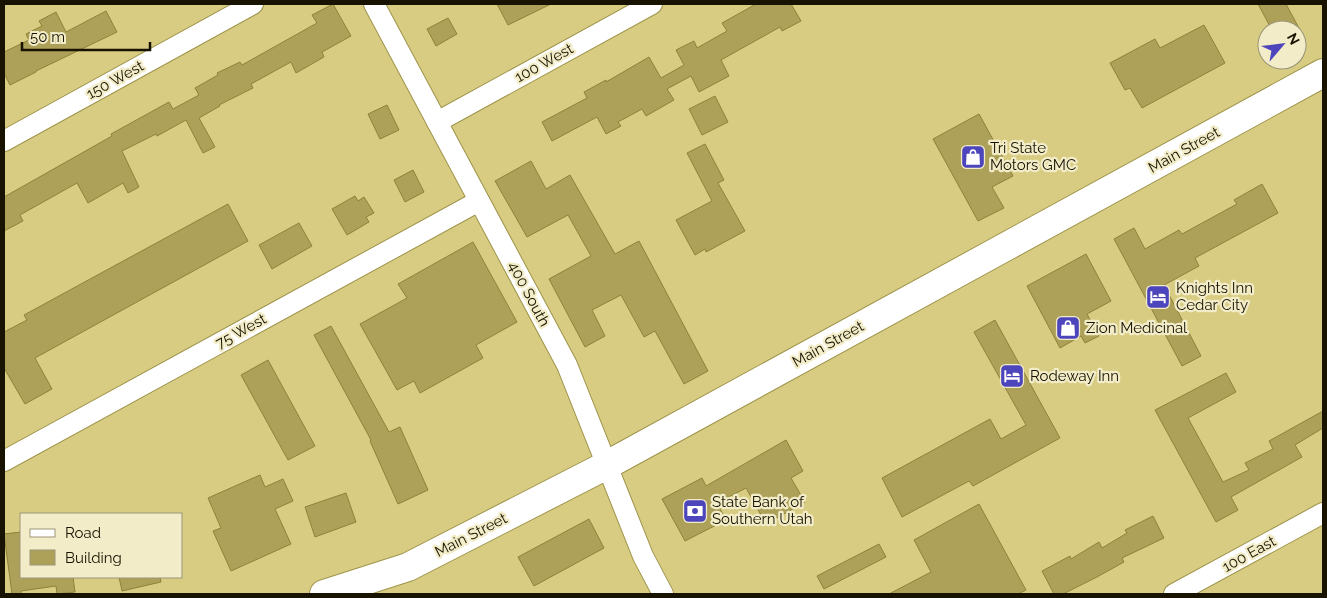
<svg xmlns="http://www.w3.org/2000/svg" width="1327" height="598" font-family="Raleway,sans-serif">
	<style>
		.building { fill: #ada159; stroke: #8e8239 }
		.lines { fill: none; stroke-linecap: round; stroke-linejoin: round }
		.street-casing { stroke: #9f944b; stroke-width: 22 }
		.primary-casing { stroke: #9f944b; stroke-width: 30 }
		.street { stroke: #fff; stroke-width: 20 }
		.primary { stroke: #fff; stroke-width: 28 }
		.labels { text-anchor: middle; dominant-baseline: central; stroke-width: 4.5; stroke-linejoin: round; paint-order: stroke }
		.street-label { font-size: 15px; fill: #181300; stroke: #f2ecc8 }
		.poi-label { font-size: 15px; fill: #181300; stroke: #f2ecc8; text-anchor: start }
	</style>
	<rect width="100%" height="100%" fill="#d8cc83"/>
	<g class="building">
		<path d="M333 4 351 36 322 52 324 57 296 73 291 62 251 84 253 88 219 105 220 106 199 118 215 147 203 153 186 120 157 136 156 134 122 151 139 187 128 193 123 183 88 203 77 183 20 215 23 221 4 231V197L112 136 111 134 169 102 173 109 199 95 195 88 218 75 217 73 240 62 242 65 317 23 312 15Z"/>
		<path d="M497 4H551L508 25Z"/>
		<path d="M756 4H791L801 21 782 31 780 27 721 60 729 76 699 92 691 76 667 89 674 100 646 116 642 109 618 122 621 126 606 134 597 117 552 141 542 122 587 98 584 92 606 80V82L649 57 661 78 684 65 676 50 694 41 697 48 727 31 722 23Z"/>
		<path d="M1258 4H1286L1300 30H1272Z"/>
		<path d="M106 11 117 32 36 71V72L10 85 4 73V52L29 40 26 34 42 26 39 21 56 12 66 32Z"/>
		<path d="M448 18 457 34 436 46 427 29Z"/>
		<path d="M1204 25 1225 63 1142 108 1130 88 1125 90 1110 63 1155 39 1160 48Z"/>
		<path d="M715 96 728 122 702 135 689 109Z"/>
		<path d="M387 105 399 130 380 139 368 114Z"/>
		<path d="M979 114 1013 176 992 187 1004 208 978 221 933 139Z"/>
		<path d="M705 144 724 180 718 183 745 231 706 252 705 249 695 255 676 220 712 201 687 153Z"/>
		<path d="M531 161 546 189 570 175 615 254 639 241 708 371 684 384 655 331 644 337 621 295 592 310 605 336 585 347 549 279 591 256 568 215 527 237 495 181Z"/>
		<path d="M413 170 424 192 405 202 394 180Z"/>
		<path d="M1262 184 1278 213 1195 258 1199 266 1164 285 1201 356 1182 366 1114 239 1134 228 1145 249 1179 230 1182 234 1237 204 1234 200Z"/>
		<path d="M355 196 358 201 364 197 374 213 366 217 369 222 347 235 332 209Z"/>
		<path d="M228 204 248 241 35 358 52 389 25 404 4 368V332L27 320 24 315Z"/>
		<path d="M299 223 312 246 272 269 259 245Z"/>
		<path d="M473 242 517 322 476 345 483 358 420 393 414 381 397 390 360 324 407 298 398 284Z"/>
		<path d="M1086 254 1111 301 1087 314 1099 336 1085 343 1081 336 1060 348 1027 286Z"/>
		<path d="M995 320 1060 438 973 486 969 481 902 517 882 478 990 419 1001 439 1026 425 974 332Z"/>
		<path d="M331 326 389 432 400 427 428 490 398 504 370 441 371 440 314 335Z"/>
		<path d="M268 360 315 446 288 460 241 375Z"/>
		<path d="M1226 373 1236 392 1188 418 1223 482 1249 470 1245 463 1273 449 1269 441 1323 411V428L1295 445 1302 457 1231 497 1238 510 1216 522 1155 410Z"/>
		<path d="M786 440 803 471 791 478 805 502 766 524 746 488 717 503 726 520 685 541 662 499 702 478 706 486Z"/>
		<path d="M260 475 265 487 283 479 293 501 275 509 291 544 231 571 213 531 221 528 208 498Z"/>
		<path d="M346 493 356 522 315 537 305 507Z"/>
		<path d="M979 504 1026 590 1018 594H889L931 572 914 540Z"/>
		<path d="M1153 516 1164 538 1122 558 1124 562 1097 577 1063 594H1054L1042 571 1070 556 1071 559 1099 542 1102 548 1127 533 1125 530Z"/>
		<path d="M589 519 604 548 534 586 518 557Z"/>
		<path d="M21 532V577H73L75 592 57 594 56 586 21 591V594H12L4 534Z"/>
		<path d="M879 544 886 557 824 589 817 576Z"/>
		<path d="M119 577H160L161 582 122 591Z"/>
	</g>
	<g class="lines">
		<defs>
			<g id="street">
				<path d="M374 4 567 365 643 556 663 594"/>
				<path d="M437 122 652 4"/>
				<path d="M4 141 253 4"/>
				<path d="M4 461 479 201"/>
				<path d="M1174 594 1323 513"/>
			</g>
			<path id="primary" d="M324 594 408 567 607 465 1323 73"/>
		</defs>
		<use href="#street" class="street-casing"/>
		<use href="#primary" class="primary-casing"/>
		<use href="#street" class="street"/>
		<use href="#primary" class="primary"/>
	</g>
	<defs>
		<symbol id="shop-square" viewBox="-11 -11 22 22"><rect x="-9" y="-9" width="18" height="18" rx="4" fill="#4d45bc" stroke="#f2ecc8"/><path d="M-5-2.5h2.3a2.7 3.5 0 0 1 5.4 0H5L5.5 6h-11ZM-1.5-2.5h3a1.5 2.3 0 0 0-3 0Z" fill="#fff"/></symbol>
		<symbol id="hotel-square" viewBox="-11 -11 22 22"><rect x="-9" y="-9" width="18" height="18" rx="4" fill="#4d45bc" stroke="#f2ecc8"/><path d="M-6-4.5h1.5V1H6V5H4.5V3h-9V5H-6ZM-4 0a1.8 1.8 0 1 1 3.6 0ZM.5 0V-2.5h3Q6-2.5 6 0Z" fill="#fff"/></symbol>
		<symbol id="bank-square" viewBox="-11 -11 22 22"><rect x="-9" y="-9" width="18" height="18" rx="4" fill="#4d45bc" stroke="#f2ecc8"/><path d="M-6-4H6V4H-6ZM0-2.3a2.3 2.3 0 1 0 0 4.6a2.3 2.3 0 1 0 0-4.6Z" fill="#fff"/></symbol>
	</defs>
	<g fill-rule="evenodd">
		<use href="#shop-square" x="959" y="143" width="28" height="28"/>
		<use href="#hotel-square" x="1144" y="283" width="28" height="28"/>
		<use href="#shop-square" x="1054" y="314" width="28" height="28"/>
		<use href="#hotel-square" x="998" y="362" width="28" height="28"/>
		<use href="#bank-square" x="681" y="497" width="28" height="28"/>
	</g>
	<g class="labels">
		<g class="street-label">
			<text transform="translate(544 63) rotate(-29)">100 West</text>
			<text transform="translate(115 80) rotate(-29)">150 West</text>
			<text transform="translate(1184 150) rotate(-29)">Main Street</text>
			<text transform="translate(529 294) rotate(62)">400 South</text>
			<text transform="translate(241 331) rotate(-29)">75 West</text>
			<text transform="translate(828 344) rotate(-29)">Main Street</text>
			<text transform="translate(471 535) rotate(-27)">Main Street</text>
			<text transform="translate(1249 554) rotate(-29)">100 East</text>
		</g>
		<g class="poi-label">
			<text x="990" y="148">Tri State<tspan x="990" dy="17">Motors GMC</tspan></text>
			<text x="1176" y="288">Knights Inn<tspan x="1176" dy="17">Cedar City</tspan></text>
			<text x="1086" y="328">Zion Medicinal</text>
			<text x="1030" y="376">Rodeway Inn</text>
			<text x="712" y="502">State Bank of<tspan x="712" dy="17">Southern Utah</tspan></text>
		</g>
	</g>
	<rect width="1327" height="598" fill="none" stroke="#181300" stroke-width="10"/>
	<rect x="20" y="513" width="162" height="65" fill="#f2ecc8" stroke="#9b9578"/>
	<rect x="30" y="529" width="25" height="8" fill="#ffffff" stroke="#9b9578"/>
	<text x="65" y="538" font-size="15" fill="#181300">Road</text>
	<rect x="30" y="550" width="25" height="15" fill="#ada159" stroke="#9b9578"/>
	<text x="65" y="563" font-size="15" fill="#181300">Building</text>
	<g transform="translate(1282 45) rotate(62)"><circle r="24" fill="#f2ecc8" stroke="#9b9578"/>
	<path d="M0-4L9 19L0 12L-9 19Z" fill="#4d45bc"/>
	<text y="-8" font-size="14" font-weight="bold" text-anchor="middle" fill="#181300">N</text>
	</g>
	<path d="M22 42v8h128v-8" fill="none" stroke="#181300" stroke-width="2.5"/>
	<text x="30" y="42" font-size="15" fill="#181300" stroke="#f2ecc8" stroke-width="4" paint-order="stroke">50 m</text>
</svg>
